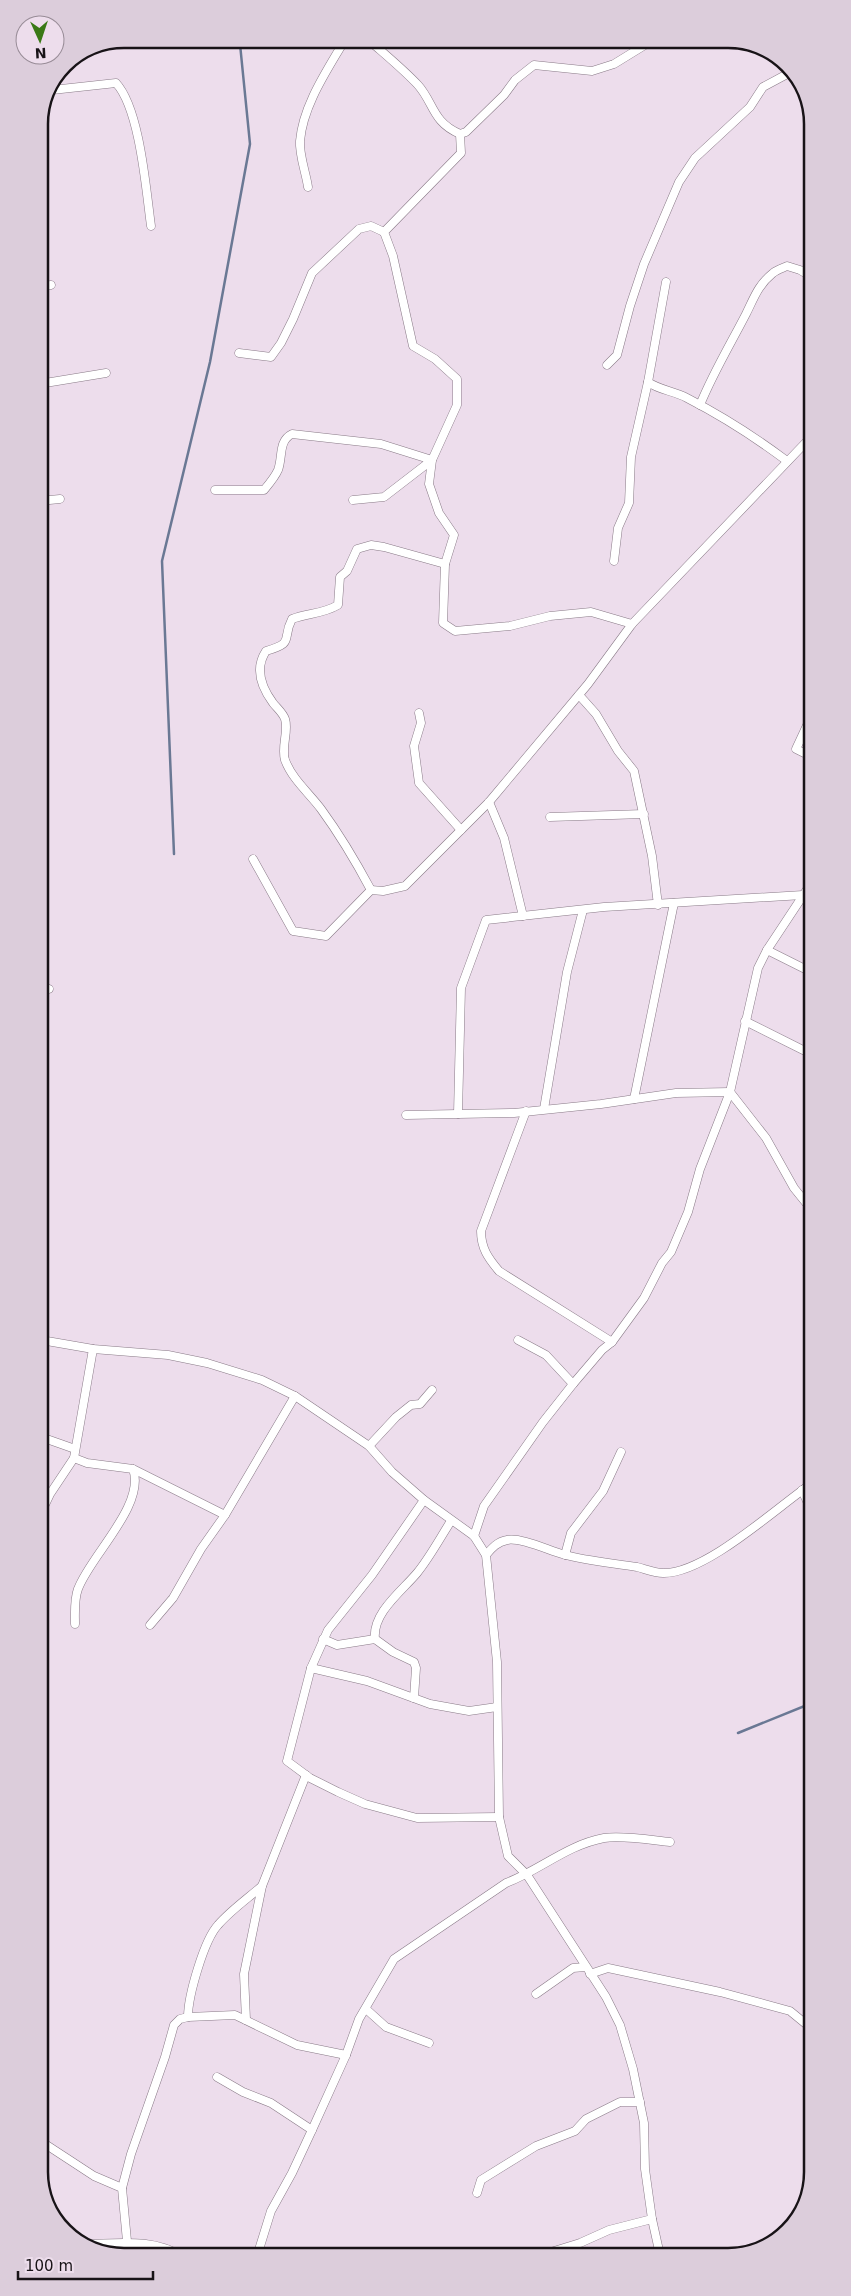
<svg xmlns="http://www.w3.org/2000/svg" width="851" height="2296" font-family="'DejaVu Sans',sans-serif">
	<style>
		.lines { fill: none; stroke-linecap: round; stroke-linejoin: round }
		.stream { stroke: #6a7894; stroke-width: 2.5 }
		.minor-casing { stroke: #897a87; stroke-width: 9 }
		.minor { stroke: #fff; stroke-width: 8 }
		.rim { fill: none; stroke: #181317; stroke-width: 2.5 }
	</style>
	<rect width="100%" height="100%" fill="#edddec"/>
	<g class="lines">
		<g class="stream">
			<path d="M174 854 162 561 210 362 250 144 240 44"/>
			<path d="M738 1733 812 1703"/>
		</g>
		<defs>
			<g id="minor">
				<path d="M371 42C387 56 404 70 418 85 434 103 432 122 460 134L466 132 504 95 515 80 534 65 592 71 614 64 653 40"/>
				<path d="M52 90 116 83C140 109 146 190 151 226"/>
				<path d="M460 134 461 153 384 232 393 256 413 346 435 359 457 379V405L432 460 429 484 439 513 454 535 445 564 443 623 455 631 510 626 550 616 591 612 632 624"/>
				<path d="M308 187C306 173 299 155 300 141 303 106 326 72 343 43"/>
				<path d="M666 282 648 382C659 390 674 391 687 398 722 416 755 437 787 461"/>
				<path d="M39 287 51 285"/>
				<path d="M239 353 271 357 281 343 293 319 312 273 359 229 371 226 384 232"/>
				<path d="M607 365 617 355 630 306 644 264 679 182 695 158 750 107 763 87 791 72"/>
				<path d="M39 384 106 373"/>
				<path d="M700 405C713 373 730 345 746 314 754 298 758 285 773 273 777 270 783 268 787 266L800 270 810 276"/>
				<path d="M215 490H264C269 484 275 477 278 470 283 457 278 441 292 434L381 444 432 460 384 497 353 500"/>
				<path d="M39 501 60 499"/>
				<path d="M614 561 618 528 629 503 631 457 648 382"/>
				<path d="M579 695 596 714 618 751 634 771 652 856 658 905"/>
				<path d="M419 713 421 723 414 746 419 783 461 830"/>
				<path d="M810 719 796 749 810 756"/>
				<path d="M489 802 504 838 523 916"/>
				<path d="M550 817 644 814"/>
				<path d="M253 859 293 931 326 936 371 890 383 891 405 886 489 802 588 684 632 624 810 438"/>
				<path d="M371 890C356 862 340 835 321 809 309 793 292 779 285 760 281 746 289 731 285 719 283 713 277 708 273 703 262 688 254 669 266 651 296 642 281 640 292 619 308 613 323 614 338 605L340 577 347 571 357 549 371 545 384 547 445 564"/>
				<path d="M767 950 811 972"/>
				<path d="M40 986 49 989"/>
				<path d="M745 1021 811 1054"/>
				<path d="M634 1099 674 903"/>
				<path d="M544 1109 567 972 583 910"/>
				<path d="M526 1111 481 1231C481 1248 488 1258 499 1271L612 1342"/>
				<path d="M458 1114 461 988 486 920 604 907 803 895"/>
				<path d="M406 1115 514 1113 601 1104 676 1093 730 1092 766 1138 794 1188 811 1209"/>
				<path d="M41 1340 93 1349 168 1355 207 1363 262 1380 295 1396 369 1446 392 1472 424 1500 474 1536 486 1555 497 1662 499 1817 508 1856 527 1875 606 1997 620 2025 633 2069 644 2123 645 2169 652 2219 660 2255"/>
				<path d="M518 1340 546 1355 573 1384"/>
				<path d="M41 1437 75 1449"/>
				<path d="M369 1446 396 1417 411 1405 420 1404 432 1390"/>
				<path d="M133 1469 225 1515"/>
				<path d="M802 1490 811 1510"/>
				<path d="M424 1500 372 1575 328 1630 311 1668 287 1761 310 1778 338 1792 365 1804 417 1818 499 1817"/>
				<path d="M41 1513 50 1494 74 1458"/>
				<path d="M474 1536 484 1506 543 1422 573 1384 602 1350 612 1342 644 1298 662 1263 671 1252 688 1212 700 1169 730 1092 758 968 767 950 810 885"/>
				<path d="M486 1555C492 1548 497 1542 507 1540 520 1537 548 1550 562 1554 586 1561 612 1563 637 1567 645 1569 654 1573 663 1573 705 1574 776 1508 811 1484"/>
				<path d="M565 1555 571 1533 603 1491 621 1452"/>
				<path d="M75 1624C75 1613 74 1599 78 1589 90 1556 146 1505 133 1469L87 1463 74 1458 93 1349"/>
				<path d="M150 1625 173 1598 201 1549 225 1515 295 1396"/>
				<path d="M323 1639 337 1645 375 1639"/>
				<path d="M311 1668 367 1681 430 1704 469 1711 497 1707"/>
				<path d="M414 1698 416 1668 414 1662 393 1652 375 1639C372 1613 402 1591 417 1573 430 1557 440 1538 451 1521"/>
				<path d="M590 1974 608 1968 720 1992 790 2011 812 2029"/>
				<path d="M536 1994 573 1968 585 1967"/>
				<path d="M366 2009 386 2027 429 2043"/>
				<path d="M188 2017C188 1996 204 1940 218 1925 230 1911 247 1899 262 1886"/>
				<path d="M246 2020 244 1974 262 1886 306 1775"/>
				<path d="M217 2077 243 2092 271 2103 312 2130"/>
				<path d="M42 2142 94 2176 122 2188 127 2241"/>
				<path d="M122 2188 131 2154 165 2057 174 2025 180 2019 188 2017 235 2015 297 2045 346 2055"/>
				<path d="M477 2193 481 2180 536 2146 575 2131 586 2119 620 2102H640"/>
				<path d="M82 2244C116 2244 152 2237 183 2257"/>
				<path d="M541 2255 580 2243 609 2230 652 2219"/>
				<path d="M257 2256 271 2211 292 2173 312 2130 346 2055 359 2019 394 1959 506 1883C540 1870 567 1845 604 1838 622 1835 651 1840 670 1842"/>
			</g>
		</defs>
		<use href="#minor" class="minor-casing"/>
		<use href="#minor" class="minor"/>
	</g>
	<path d="M0 0H851V2296H0ZM124 48H728A76 76 0 0 1 804 124V2172A76 76 0 0 1 728 2248H124A76 76 0 0 1 48 2172V124A76 76 0 0 1 124 48Z" fill="#dccddb" fill-rule="evenodd"/>
	<path class="rim" d="M124 48H728A76 76 0 0 1 804 124V2172A76 76 0 0 1 728 2248H124A76 76 0 0 1 48 2172V124A76 76 0 0 1 124 48Z"/>
	<g transform="translate(40 40) rotate(177)"><circle r="24" fill="#edddec" stroke="#988c97"/>
	<path d="M0-4L9 19L0 12L-9 19Z" fill="#3a7916"/>
	<text y="-8" font-size="14" font-weight="bold" text-anchor="middle" fill="#181317">N</text>
	</g>
	<path d="M18 2271v8h135v-8" fill="none" stroke="#181317" stroke-width="2.5"/>
	<text x="25" y="2271" font-size="15" fill="#181317" stroke="#edddec" stroke-width="4" paint-order="stroke">100 m</text>
</svg>
